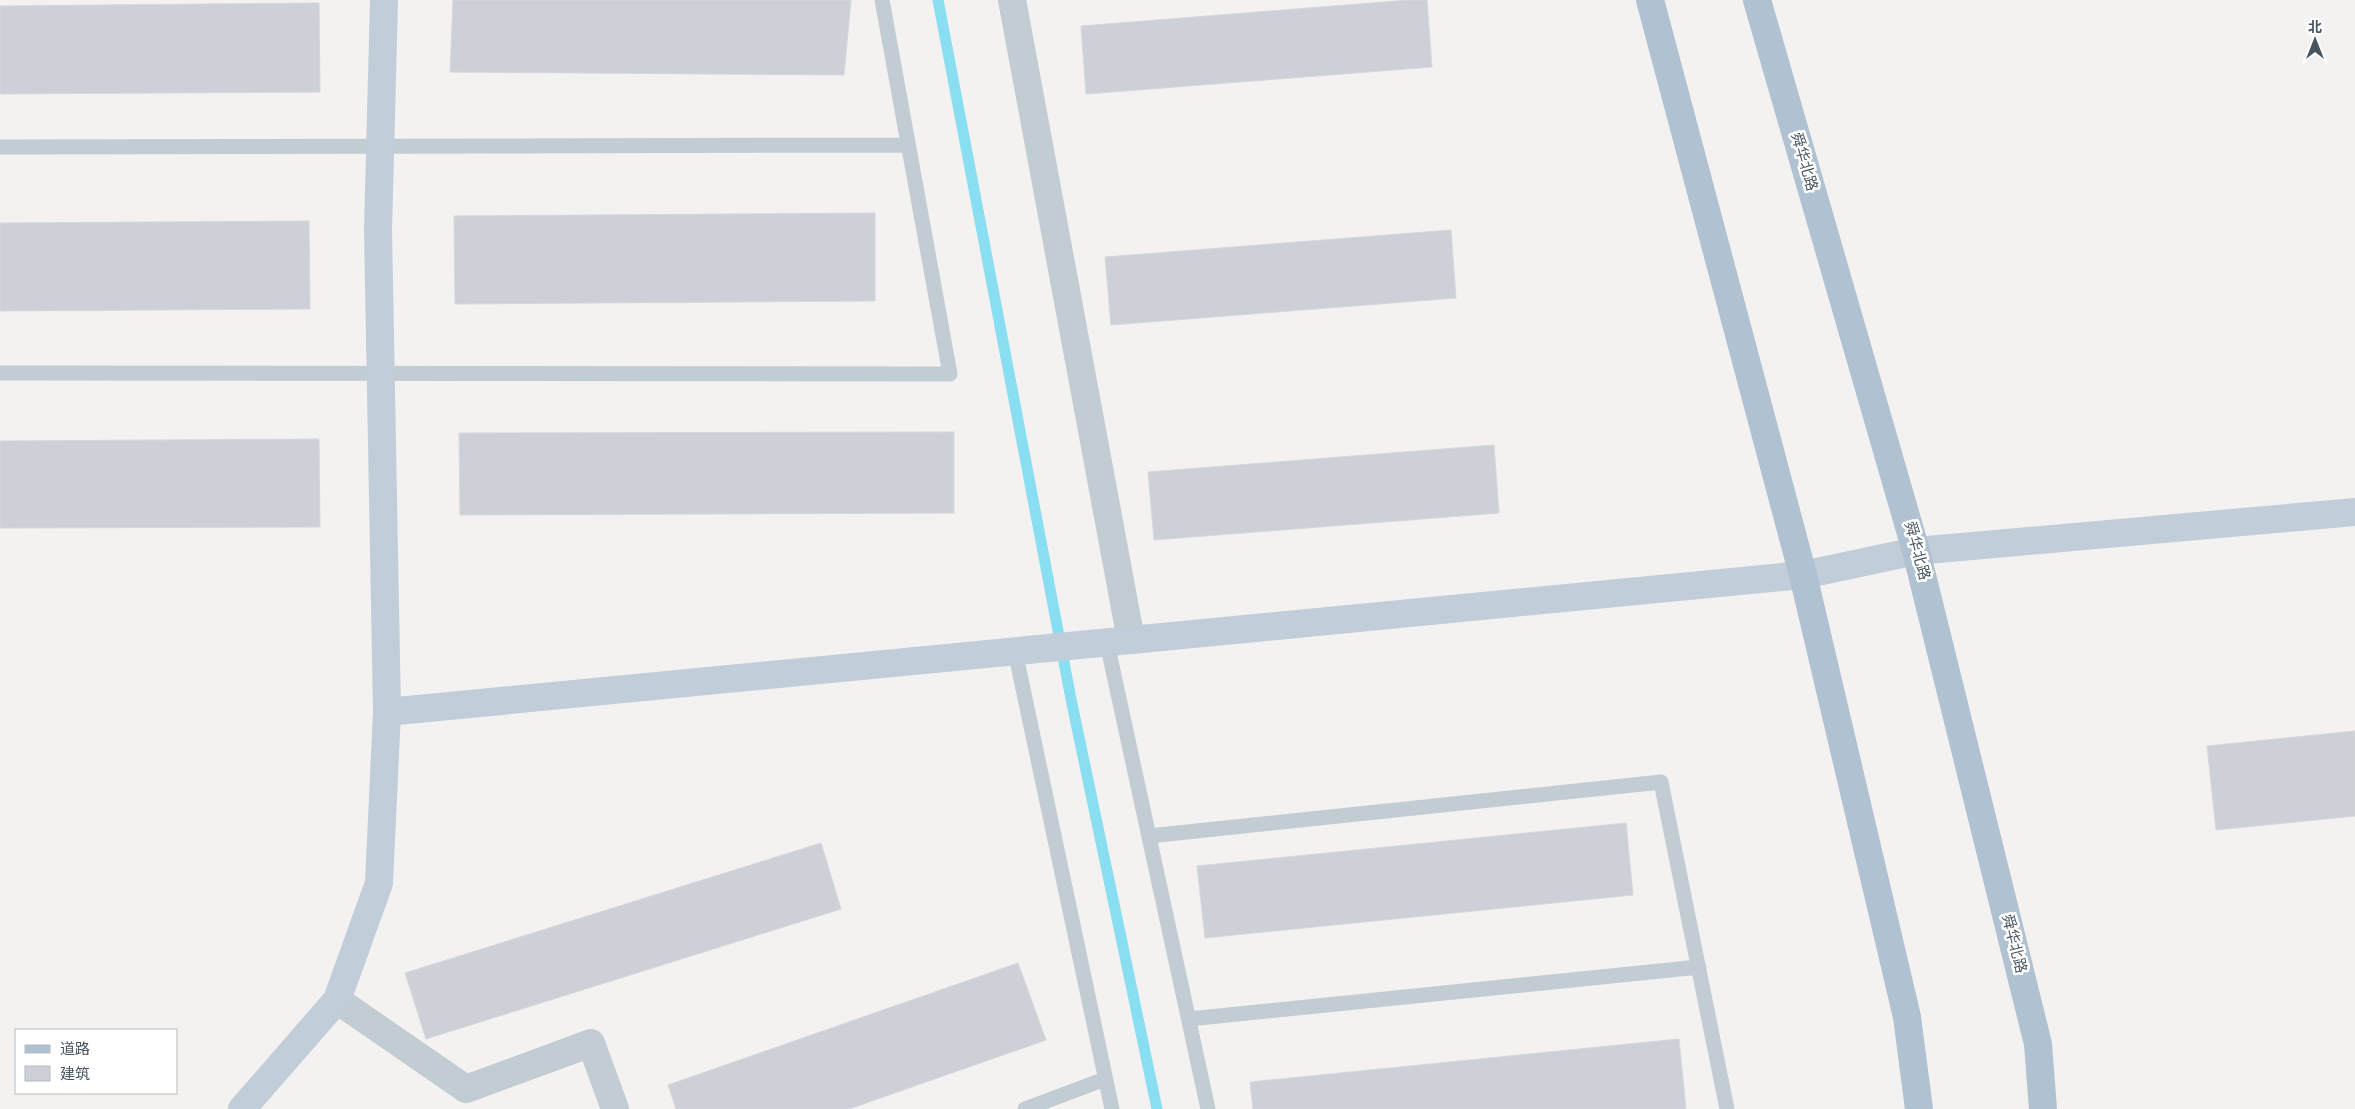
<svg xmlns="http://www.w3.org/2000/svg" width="2355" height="1109" font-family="Overpass,'Noto Sans SC',sans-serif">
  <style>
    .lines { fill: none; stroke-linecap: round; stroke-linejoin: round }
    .stream { stroke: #8adef1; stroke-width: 11 }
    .building { fill: #cdd0d6; stroke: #d5d7dd }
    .lane { stroke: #c1ccd3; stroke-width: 15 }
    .street { stroke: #c1ccd3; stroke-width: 28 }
    .secondary { stroke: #c1cdd8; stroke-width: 28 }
    .primary { stroke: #b0c1d1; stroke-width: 28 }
    .labels { text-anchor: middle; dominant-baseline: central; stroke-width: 5; stroke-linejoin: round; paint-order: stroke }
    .street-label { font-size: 15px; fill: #485560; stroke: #fff }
  </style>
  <rect width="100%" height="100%" fill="#f4f1f1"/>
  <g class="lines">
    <!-- stream -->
    <path class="stream" d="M 938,0 L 1071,699 L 1157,1109"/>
  </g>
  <!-- building -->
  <path class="building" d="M 453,0 L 851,0 L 844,75 L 450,72 Z
    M 1409,0 L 1427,0 L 1432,67 L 1086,94 L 1081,26 Z
    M 319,3 L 320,92 L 0,94 L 0,6 Z
    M 875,213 L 875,301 L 455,304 L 454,216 Z
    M 309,221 L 310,309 L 0,311 L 0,223 Z
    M 1451,230 L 1456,298 L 1111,325 L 1105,257 Z
    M 954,432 L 954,513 L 460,515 L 459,433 Z
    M 319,439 L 320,527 L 0,528 L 0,441 Z
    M 1494,445 L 1499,513 L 1154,540 L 1148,472 Z
    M 2355,731 L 2355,816 L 2216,830 L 2207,746 Z
    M 1626,823 L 1633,895 L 1205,938 L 1197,866 Z
    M 821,843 L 841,909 L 426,1039 L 405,973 Z
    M 1018,963 L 1046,1040 L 849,1109 L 676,1109 L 668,1085 Z
    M 1679,1039 L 1686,1109 L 1253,1109 L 1250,1082 Z"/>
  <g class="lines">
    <!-- lane -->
    <path class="lane" d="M 0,147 L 908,145
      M 0,373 L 950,374 L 882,0
      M 1107,643 L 1208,1109
      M 1015,651 L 1112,1109
      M 1149,836 L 1661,782 L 1727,1109
      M 1189,1019 L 1699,967
      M 1025,1109 L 1105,1079"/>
    <!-- street -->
    <path class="street" d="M 1012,0 L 1131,640
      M 337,1000 L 466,1089 L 591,1043 L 615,1109"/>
    <!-- secondary -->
    <path class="secondary" d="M 387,712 L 1803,575 L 1916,551 L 2355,512
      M 242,1109 L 337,1000 L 379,883 L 387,712 L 378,230 L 384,0"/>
    <!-- primary -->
    <path class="primary" d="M 1650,0 L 1803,575 L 1907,1017 L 1919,1109
      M 1757,0 L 1916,551 L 2038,1044 L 2043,1109"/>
  </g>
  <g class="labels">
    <!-- street labels -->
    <g class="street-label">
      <text transform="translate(1803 162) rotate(74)">舜华北路</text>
      <text transform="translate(1916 551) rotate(75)">舜华北路</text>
      <text transform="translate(2013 944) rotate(76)">舜华北路</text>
    </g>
  </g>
  <!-- legend -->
  <rect x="15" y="1029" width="162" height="65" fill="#ffffff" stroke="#b6bbbf"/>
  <rect x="25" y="1045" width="25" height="8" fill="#b0c1d1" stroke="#b6bbbf"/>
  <text x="60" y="1054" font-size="15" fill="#485560">道路</text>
  <rect x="25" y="1066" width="25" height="15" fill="#cdd0d6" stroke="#b6bbbf"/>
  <text x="60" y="1079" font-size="15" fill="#485560">建筑</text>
  <!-- north arrow -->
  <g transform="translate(2315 40)" stroke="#ffffff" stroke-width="4" paint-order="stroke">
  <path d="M0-4L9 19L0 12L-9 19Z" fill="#485560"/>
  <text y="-8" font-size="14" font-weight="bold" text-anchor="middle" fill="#485560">北</text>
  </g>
</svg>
